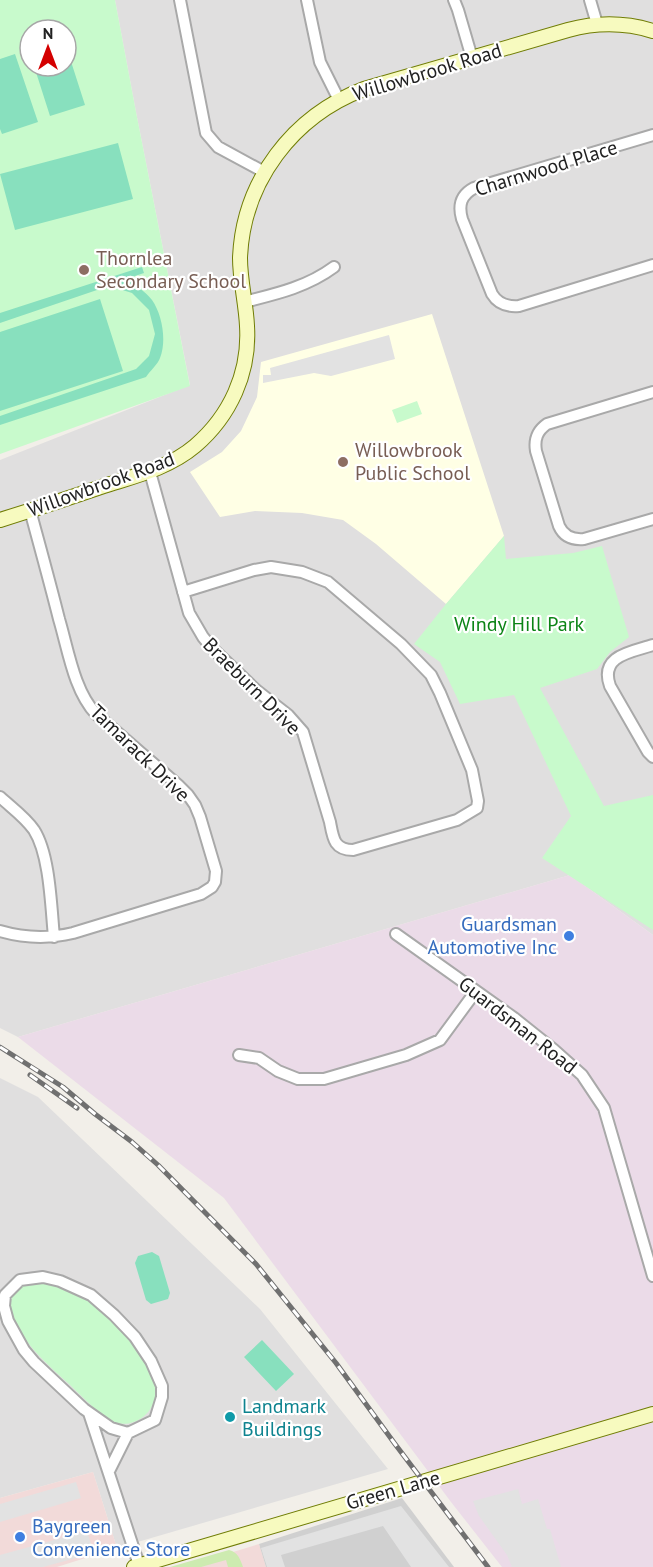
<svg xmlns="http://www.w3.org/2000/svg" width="653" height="1567" font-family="'PT Sans',sans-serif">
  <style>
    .residential { fill: #e0dfdf }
    .commercial { fill: #f2dad9 }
    .industrial { fill: #ebdbe8 }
    .education { fill: #ffffe5 }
    .religious { fill: #d0d0d0 }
    .grass { fill: #cdebb0 }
    .park { fill: #c8facc; fill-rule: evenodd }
    .pitch { fill: #88e0be }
    .parking { fill: #e2e2e2 }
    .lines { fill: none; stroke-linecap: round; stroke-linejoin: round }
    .street-casing { stroke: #a9a9a9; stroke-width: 14 }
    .secondary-casing { stroke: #707d05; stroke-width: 16 }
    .street { stroke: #fff; stroke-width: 10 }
    .secondary { stroke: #f7fabf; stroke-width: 14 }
    .rail-casing { stroke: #707070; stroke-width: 5 }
    .rail { stroke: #fff; stroke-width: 3; stroke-dasharray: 9; stroke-linecap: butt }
    .education-dot { fill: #8d6e63; stroke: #fff; stroke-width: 2 }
    .shop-dot { fill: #3f7fe0; stroke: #fff; stroke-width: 2 }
    .culture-dot { fill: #0f9aa8; stroke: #fff; stroke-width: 2 }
    .labels { text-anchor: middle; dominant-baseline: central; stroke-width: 4.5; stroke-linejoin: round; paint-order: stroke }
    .street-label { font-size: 20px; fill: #222; stroke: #fff }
    .education-label { font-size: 20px; fill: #785e54; stroke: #fff; text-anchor: start }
    .park-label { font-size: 20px; fill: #0c8416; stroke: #fff }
    .shop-label { font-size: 20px; fill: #366cbe; stroke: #fff; text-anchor: end }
    .culture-label { font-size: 20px; fill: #0d838f; stroke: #fff; text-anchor: start }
  </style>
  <rect width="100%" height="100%" fill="#f2efe9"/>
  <!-- residential -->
  <path class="residential" d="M 115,0 L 653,0 L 653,935 L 570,875 L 18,1037 L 0,1028 L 0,460 L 190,385 L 136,112 Z
    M 0,1078 L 38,1097 L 260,1309 L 388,1469 L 117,1548 L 93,1472 L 0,1498 Z"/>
  <!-- commercial -->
  <path class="commercial" d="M 93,1472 L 117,1548 L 57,1567 L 0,1567 L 0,1498 Z
    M 259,1544 L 266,1567 L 184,1567 Z"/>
  <!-- industrial -->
  <path class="industrial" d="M 570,875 L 653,935 L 653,1567 L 502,1567 L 451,1502 L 224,1198 L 18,1037 Z"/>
  <!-- education -->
  <path class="education" d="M 432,314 L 504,536 L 446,604 L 376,544 L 343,520 L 302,513 L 255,511 L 220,517 L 190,472 L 222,452 L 241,431 L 257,397 L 261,362 Z"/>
  <!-- religious -->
  <path class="religious" d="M 402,1498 L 454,1567 L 266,1567 L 259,1544 Z"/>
  <!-- grass -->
  <path class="grass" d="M 229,1550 C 238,1552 240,1559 243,1567 L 228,1567 L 226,1560 L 201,1567 L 170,1567 Z"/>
  <!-- park -->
  <path class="park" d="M 0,0 L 115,0 L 136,112 L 190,386 L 0,454 ZM 30,30 L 66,30 L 66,66 L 30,66 Z
    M 417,401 L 422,414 L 397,423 L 392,410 Z
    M 504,536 L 506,559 L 573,553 L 602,546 L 629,637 L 610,652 L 597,669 L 540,688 L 604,806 L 653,795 L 653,930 L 542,858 L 571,816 L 514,695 L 460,704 L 440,662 L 414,644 L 446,604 Z
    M 27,1283 C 32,1283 36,1283 41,1283 C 57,1284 88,1297 101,1308 C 106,1313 111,1320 116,1325 C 119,1329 124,1330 127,1334 C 130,1339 133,1344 137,1349 C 144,1360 152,1369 155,1382 C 161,1411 133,1434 106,1419 C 94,1408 81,1396 69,1384 C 49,1366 0,1324 13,1294 C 17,1287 19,1285 27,1283 Z"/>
  <!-- pitch -->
  <path class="pitch" d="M 66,46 L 85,105 L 50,116 L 34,66 L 66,66 Z
    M 15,54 L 38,122 L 2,134 L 0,129 L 0,59 Z
    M 118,143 L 133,199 L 15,230 L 0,174 Z
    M 142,267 L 144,273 L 126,279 C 135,285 145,291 152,300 C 162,314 167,341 160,358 C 158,364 150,371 146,377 L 0,425 L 0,416 L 136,369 L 149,356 L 155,334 L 149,310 L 132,293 L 113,287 L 97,290 L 0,323 L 0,313 Z
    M 100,299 L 123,371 L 0,411 L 0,332 Z
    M 152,1252 L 159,1256 L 170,1293 L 168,1299 L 151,1304 L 146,1300 L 135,1263 L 138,1256 Z
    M 262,1340 L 294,1374 L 276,1391 L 244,1357 Z"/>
  <!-- parking -->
  <path class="parking" d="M 389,335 L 395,359 L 331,376 L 314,373 L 263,383 L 263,375 L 271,375 L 270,368 Z
    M 76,1482 L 81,1498 L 0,1522 L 0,1504 Z
    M 518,1489 L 522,1504 L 538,1499 L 547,1529 L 550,1529 L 561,1567 L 512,1567 L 507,1555 L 479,1516 L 473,1501 Z
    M 401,1506 L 449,1567 L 411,1567 L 383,1526 L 281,1555 L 285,1567 L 267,1567 L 261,1548 Z
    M 87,1531 L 94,1553 L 43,1567 L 0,1567 L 0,1555 Z"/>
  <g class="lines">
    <defs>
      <path id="street" d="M 180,0 L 206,133 L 218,147 L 264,172
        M 307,0 L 320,62 L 339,100
        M 454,0 L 458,10 L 472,58
        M 590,0 L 597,24
        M 653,135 L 474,188 C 461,195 458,205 462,219 L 492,294 C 498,304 507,307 519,306 L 653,265
        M 244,302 C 276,294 307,287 334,267
        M 653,392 L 547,424 C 537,431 534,439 536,451 L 559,526 C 564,537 573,540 584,539 L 653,519
        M 150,472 L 189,613 L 203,637 L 212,648 L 256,690 L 288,715 L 303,732 L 330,822 C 333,838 334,850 353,850 L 457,820 L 477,808 L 478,801 L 472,770 L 440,693 L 431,675 L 401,644 L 328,582 L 302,572 L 271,567 L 254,570 L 183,592
        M 653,645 C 632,652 599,655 610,686 L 648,752 L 653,757
        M 0,797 C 12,808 25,817 34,830 C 50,855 51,907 54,937
        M 0,931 C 24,938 48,939 73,933 L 201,894 L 212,887 L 215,882 L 216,871 L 200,817 L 195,805 L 188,795 L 178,785 L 96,714 C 74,691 68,649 59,619 C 50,583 40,547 30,510
        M 396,934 L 514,1018 L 554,1050 L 582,1075 L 604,1108 L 653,1276
        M 239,1055 L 259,1058 L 278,1071 L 298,1079 L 324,1079 L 406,1055 L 440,1040 L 476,991
        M 89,1413 L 139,1565
        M 109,1471 L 128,1433 L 155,1420 L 162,1397 L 162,1386 L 151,1361 L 135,1337 L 114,1315 L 91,1295 L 60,1281 L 43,1277 L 20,1280 L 5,1295 L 4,1306 L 8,1321 L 24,1350 L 34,1362 L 84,1409 L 111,1428 L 128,1433"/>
      <path id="secondary" d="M 0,520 C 35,509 69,498 104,486 C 135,476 169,468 195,446 C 230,416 250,373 247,326 C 246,303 240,281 240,258 C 243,181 293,116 364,89 L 568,30 C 597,22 624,22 653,31
        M 134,1567 L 653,1414"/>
    </defs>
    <!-- street casing -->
    <use href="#street" class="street-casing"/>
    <!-- secondary casing -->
    <use href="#secondary" class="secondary-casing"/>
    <!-- street -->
    <use href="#street" class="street"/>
    <!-- secondary -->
    <use href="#secondary" class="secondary"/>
    <defs>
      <path id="rail" d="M 0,1047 L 63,1087 L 95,1114 L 132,1142 L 158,1165 L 256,1264 L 336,1363 L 395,1444 L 488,1567
        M 30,1075 L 77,1108"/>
    </defs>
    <!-- rail casing -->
    <use href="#rail" class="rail-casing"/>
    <!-- rail -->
    <use href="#rail" class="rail"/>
  </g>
  <!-- markers -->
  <g class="education-dot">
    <circle cx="84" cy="270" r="6"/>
    <circle cx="343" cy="462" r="6"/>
  </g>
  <g class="shop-dot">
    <circle cx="569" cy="936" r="6"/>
    <circle cx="20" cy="1537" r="6"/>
  </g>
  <circle class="culture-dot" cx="230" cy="1417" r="6"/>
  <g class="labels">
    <!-- street labels -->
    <g class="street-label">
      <text transform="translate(427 72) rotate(-17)">Willowbrook Road</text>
      <text transform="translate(546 168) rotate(-17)">Charnwood Place</text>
      <text transform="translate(101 484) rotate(-20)">Willowbrook Road</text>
      <text transform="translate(252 686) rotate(45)">Braeburn Drive</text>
      <text transform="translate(140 753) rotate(44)">Tamarack Drive</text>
      <text transform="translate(518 1025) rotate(38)">Guardsman Road</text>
      <text transform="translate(393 1490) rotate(-16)">Green Lane</text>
    </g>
    <!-- education labels -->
    <g class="education-label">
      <text x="96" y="258">Thornlea<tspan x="96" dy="23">Secondary School</tspan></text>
      <text x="355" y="450">Willowbrook<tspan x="355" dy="23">Public School</tspan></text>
    </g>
    <!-- park labels -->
    <g class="park-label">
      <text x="519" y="624">Windy Hill Park</text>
    </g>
    <!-- shop labels -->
    <g class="shop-label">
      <text x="557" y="924">Guardsman<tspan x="557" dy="23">Automotive Inc</tspan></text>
      <text x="32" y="1526" text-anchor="start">Baygreen<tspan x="32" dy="23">Convenience Store</tspan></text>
    </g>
    <!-- culture labels -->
    <g class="culture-label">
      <text x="242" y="1406">Landmark<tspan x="242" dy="23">Buildings</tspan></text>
    </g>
  </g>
  <!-- north arrow -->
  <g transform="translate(48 48)"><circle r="28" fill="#ffffff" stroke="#a7a7a7" stroke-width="1.5"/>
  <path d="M0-4.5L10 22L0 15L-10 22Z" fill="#d40000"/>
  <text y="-9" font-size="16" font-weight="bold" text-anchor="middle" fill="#222222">N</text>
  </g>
</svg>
